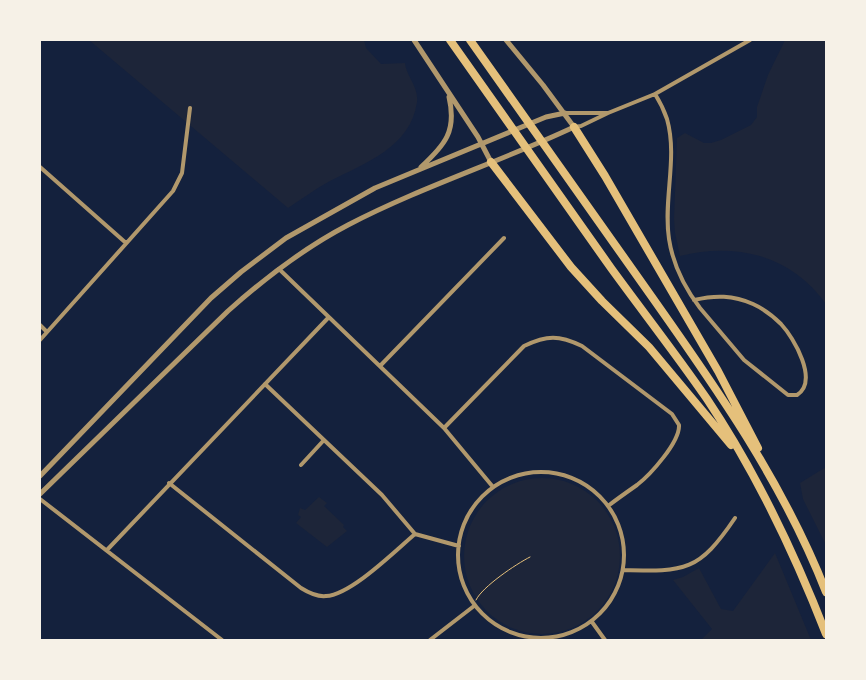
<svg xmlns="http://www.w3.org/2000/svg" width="866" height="680" font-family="'Roboto Condensed',sans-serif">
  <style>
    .green { fill: #1d2539 }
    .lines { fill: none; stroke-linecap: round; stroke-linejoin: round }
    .path { stroke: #e5c07b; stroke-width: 1 }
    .minor { stroke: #b1986c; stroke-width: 4 }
    .tertiary { stroke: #b1986c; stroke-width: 5 }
    .motorway { stroke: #e5c07b; stroke-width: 8 }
  </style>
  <rect width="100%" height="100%" fill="#14213d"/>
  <!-- green -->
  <path class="green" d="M 89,40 L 364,40 L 366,48 L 381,64 L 405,63 C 406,76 419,87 417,102 C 411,147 365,163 330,181 C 315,189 302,199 288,208 Z
    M 785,40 L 826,40 L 826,304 C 791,255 736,242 680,256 L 675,233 L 674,219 L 677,138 L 685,133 L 704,143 L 711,143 L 721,140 L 751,125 L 757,117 L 757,107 L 768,75 Z
    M 826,467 L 826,545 L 803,499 L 800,483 Z
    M464 556a78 78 0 1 1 156 0a78 78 0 1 1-156 0Z
    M 319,497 L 327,503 L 324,506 L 344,525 L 343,527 L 347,531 L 327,547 L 296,523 L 301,517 L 298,515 L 300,508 L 305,510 Z
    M 775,553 L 811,640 L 701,640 L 712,629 L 673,580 L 683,577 L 699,568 L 721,609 L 733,611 Z"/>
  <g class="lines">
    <!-- path -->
    <path class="path" d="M 476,600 C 482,587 516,564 530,557"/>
    <!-- minor -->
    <path class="minor" d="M 655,94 C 660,102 664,110 667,119 C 678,158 663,199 669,239 C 673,265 684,287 700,308 L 744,360 L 788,395 L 797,395 C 819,381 794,338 781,324 C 773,316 764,309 753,304 C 733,295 715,295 694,300
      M 565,113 L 608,113
      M 574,127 L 581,126 L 608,113 L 655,94 L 750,40
      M 40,167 L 126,243
      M 279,269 L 444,428 L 493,487
      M 40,325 L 47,332
      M 40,340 L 173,191 L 182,173 L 190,108
      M 380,366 L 504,238
      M 265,384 L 382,495 L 415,534 L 459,546
      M 444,428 L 524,346 C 547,335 559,335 582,346 L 672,414 L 679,425 C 680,442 650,475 637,485 C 627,492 617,499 608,506
      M 301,465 L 324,440
      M458 555a83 83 0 1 1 166 0a83 83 0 1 1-166 0Z
      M 169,483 L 301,588 C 309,593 317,597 326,596 C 351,595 396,550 415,534
      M 40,499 L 222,640
      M 107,550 L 328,318
      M 623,570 C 686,572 699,571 735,518
      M 592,622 L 605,640
      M 430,640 L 474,606"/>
    <!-- tertiary -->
    <path class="tertiary" d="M 414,40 L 478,137 L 491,162
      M 421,167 C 445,145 457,131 449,97
      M 40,476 L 211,298 L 241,272 L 286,238 L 375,188 L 546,117 L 565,113
      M 40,494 L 228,311 C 265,278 304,248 348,225 C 421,187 500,162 574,127 L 543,85 L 506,40"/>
    <!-- motorway -->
    <path class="motorway" d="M 450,40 C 504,116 557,192 611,268 C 643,312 676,354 707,399 C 756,472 794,552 826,634
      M 470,40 C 529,123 588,207 647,290 C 715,386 783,482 826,592
      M 574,127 L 605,176 L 718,371 L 758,448
      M 491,162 L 571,267 L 602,301 L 649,347 L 731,445"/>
  </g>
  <!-- border -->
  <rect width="866" height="680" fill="none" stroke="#f6f1e7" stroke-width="82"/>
</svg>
